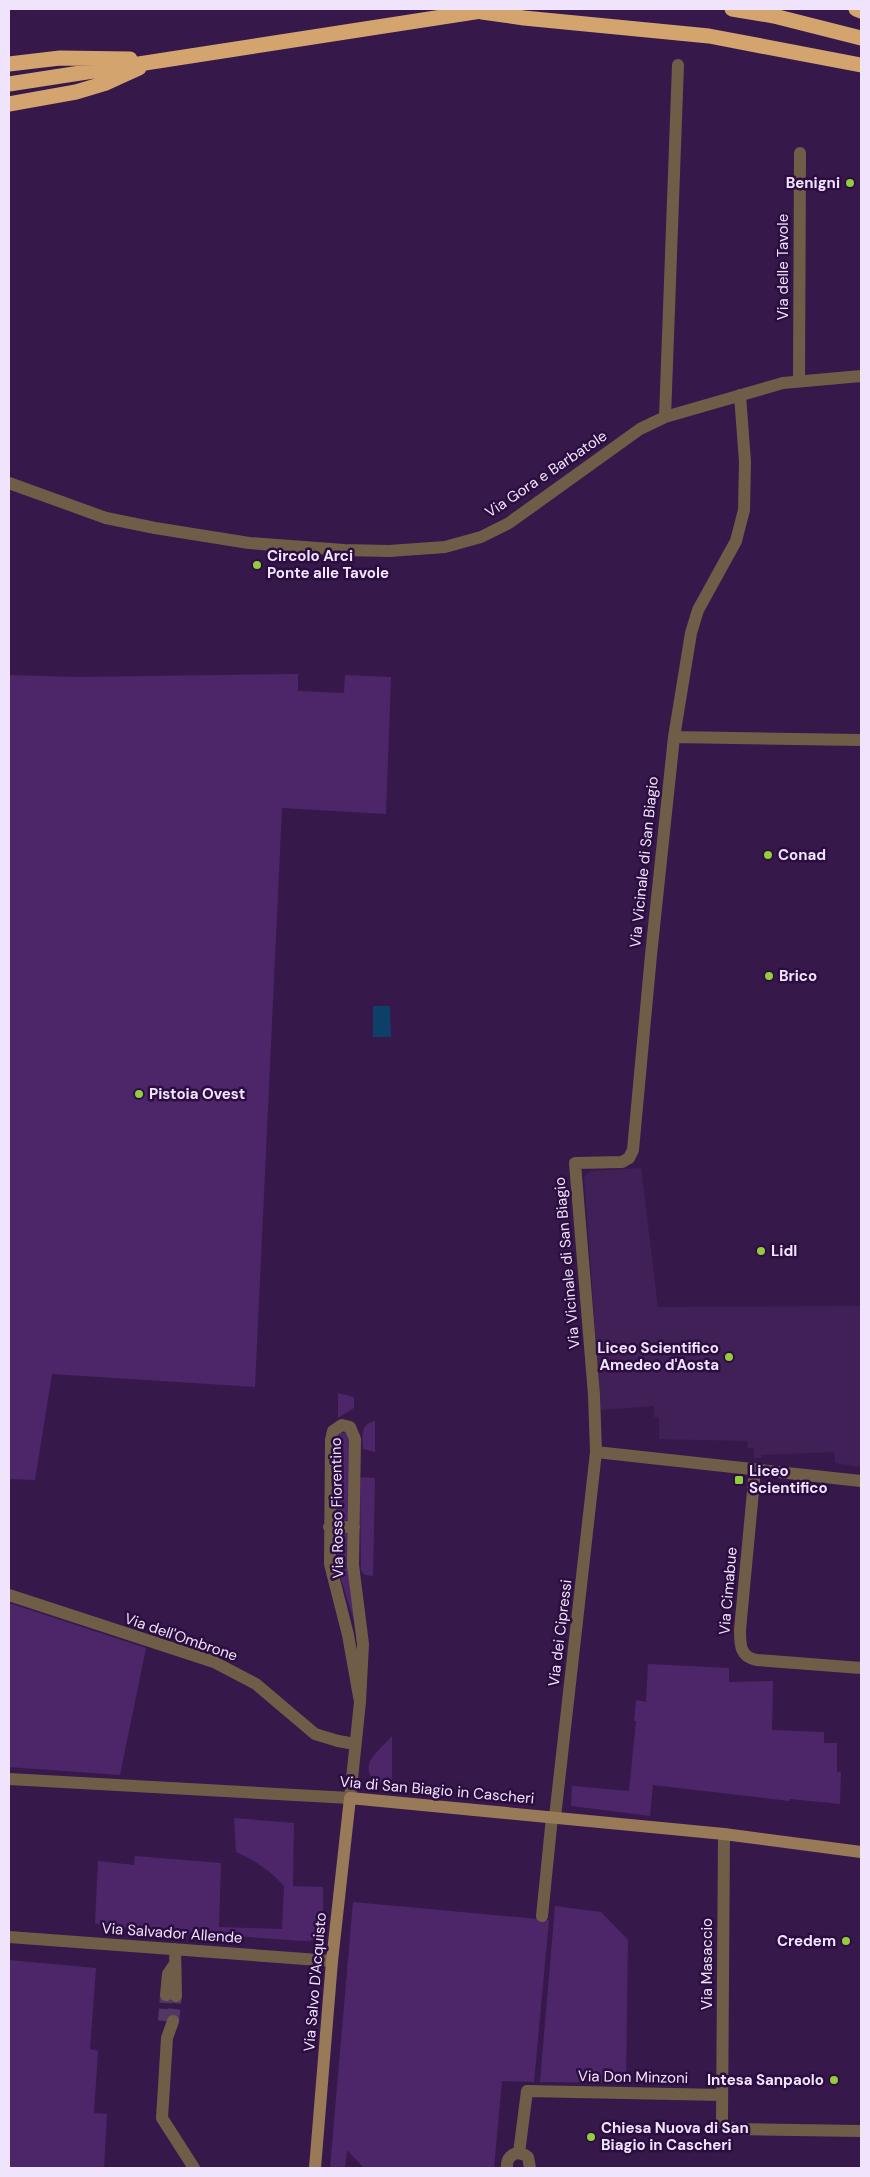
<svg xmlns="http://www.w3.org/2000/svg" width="870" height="2177" font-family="'DM Sans',sans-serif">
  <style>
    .built { fill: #412058 }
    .green { fill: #4d2669 }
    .water { fill: #0e3f69 }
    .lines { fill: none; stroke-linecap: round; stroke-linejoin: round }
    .street-tunnel { stroke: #523765; stroke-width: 12; stroke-dasharray: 12 6; stroke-linecap: butt }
    .street { stroke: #705d48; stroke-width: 12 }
    .secondary { stroke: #997a58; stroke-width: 12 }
    .highway { stroke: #d4a46e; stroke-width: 15 }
    .poi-dot { fill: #93cc3d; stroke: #2b0e3f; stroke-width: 2 }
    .labels { text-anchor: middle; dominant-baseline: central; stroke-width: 5; stroke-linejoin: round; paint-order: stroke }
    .poi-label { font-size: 15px; font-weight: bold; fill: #f0e3fc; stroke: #2b0e3f; text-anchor: start }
    .street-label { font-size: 15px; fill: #f0e3fc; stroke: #2b0e3f }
  </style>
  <rect width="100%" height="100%" fill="#36194a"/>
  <!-- built -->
  <path class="built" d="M 641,1168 L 658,1307 L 861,1306 L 861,1467 L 835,1463 L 834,1452 L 761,1455 L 761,1458 L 754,1458 L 754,1448 L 748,1448 L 747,1441 L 659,1439 L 659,1418 L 654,1417 L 654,1406 L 601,1410 L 584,1176 L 591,1171 Z"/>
  <!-- green -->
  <path class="green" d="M 298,674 L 298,691 L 344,693 L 345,675 L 391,677 L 386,814 L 282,808 L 255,1387 L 52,1374 L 35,1480 L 9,1479 L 9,675 L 78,677 Z
    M 338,1393 L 354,1397 L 354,1408 L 338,1418 Z
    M 375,1421 L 375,1452 L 363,1449 C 362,1436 360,1424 375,1421 Z
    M 347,1432 L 350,1433 L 349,1520 L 343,1521 L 336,1515 L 338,1437 L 341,1433 Z
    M 362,1477 L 375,1478 L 373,1576 L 365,1575 L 361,1571 L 360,1479 Z
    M 337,1529 L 350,1529 L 356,1627 L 339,1573 L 337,1557 Z
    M 9,1603 L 146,1648 L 120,1775 L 9,1767 Z
    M 648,1664 L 729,1668 L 729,1682 L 773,1681 L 772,1730 L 824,1732 L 824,1743 L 837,1743 L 837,1772 L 841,1772 L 840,1804 L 790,1799 L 789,1801 L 653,1785 L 650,1816 L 571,1806 L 572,1786 L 629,1791 L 636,1721 L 634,1721 L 636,1700 L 646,1702 Z
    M 392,1736 L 392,1784 C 383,1784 376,1784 371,1776 C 361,1762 384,1746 392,1736 Z
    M 234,1818 L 294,1823 L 293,1886 L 323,1887 C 323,1897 325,1933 317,1938 C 313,1941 307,1941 302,1941 L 103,1926 L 95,1923 L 98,1861 L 134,1865 L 135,1856 L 221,1863 L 219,1927 L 282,1929 L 284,1886 C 270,1870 256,1861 236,1852 Z
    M 353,1902 L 549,1920 L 534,2082 L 502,2081 L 494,2168 L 364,2168 L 347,2150 L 345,2168 L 330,2168 Z
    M 555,1906 L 601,1912 L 628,1940 L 626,2083 L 540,2082 Z
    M 9,1960 L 96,1968 L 90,2049 L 98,2051 L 94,2113 L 107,2114 L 104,2168 L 9,2168 Z"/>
  <!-- water -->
  <path class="water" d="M 373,1006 L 390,1006 L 391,1037 L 373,1037 Z"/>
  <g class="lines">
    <!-- street-tunnel -->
    <path class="street-tunnel" d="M 164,2021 L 166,1995
      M 173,2021 L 176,1996"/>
    <!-- street -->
    <path class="street" d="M 799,380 L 800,153
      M 665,417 L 678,65
      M 9,483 L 106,518 L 155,528 L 249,543 L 344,550 L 389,551 L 445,547 L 481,537 L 509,523 L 640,429 L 665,417 L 783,383 L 861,376
      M 674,737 L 861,740
      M 596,1452 L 861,1481
      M 755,1470 L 740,1630 C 740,1645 740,1657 757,1660 L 861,1668
      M 329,1527 L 354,1527
      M 9,1595 L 214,1662 L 256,1684 L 315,1734 L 338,1741 L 355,1744
      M 9,1779 L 350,1798 L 360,1702 L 363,1644 L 353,1565 L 355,1439 L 350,1427 L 342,1425 L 333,1431 L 331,1440 L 330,1564 L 348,1635 L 360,1702
      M 555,1817 L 596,1452 L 594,1395 L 575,1163 L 622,1162 L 629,1158 L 633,1150 L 651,955 L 674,737 L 691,633 L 698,610 L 736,541 L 744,510 L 745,462 L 740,395
      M 724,1834 L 722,2122 L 727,2127 L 736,2129 L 861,2131
      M 542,1916 L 552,1817
      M 9,1937 L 332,1961
      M 175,1949 L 176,1996
      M 166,1995 L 168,1974 L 174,1965
      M 173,2021 L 167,2038 L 162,2118 L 194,2168
      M 519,2153 L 527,2091 L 722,2095
      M 507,2168 C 506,2155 517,2149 528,2157 L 530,2168"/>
    <!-- secondary -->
    <path class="secondary" d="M 315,2168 L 332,1961 L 350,1798 L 724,1834 L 861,1852"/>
    <!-- highway -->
    <path class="highway" d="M 732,9 L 774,16 L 861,38
      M 856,9 L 861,11
      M 482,12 L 524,18 L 709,36 L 861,65
      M 9,64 L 60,58 L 130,59
      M 9,84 L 494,9
      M 9,104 L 76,92 L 106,83 L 139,68"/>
  </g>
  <!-- markers -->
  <g class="poi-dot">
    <circle cx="850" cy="183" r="5"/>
    <circle cx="257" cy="565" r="5"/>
    <circle cx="768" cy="855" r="5"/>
    <circle cx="769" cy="976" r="5"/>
    <circle cx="139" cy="1094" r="5"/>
    <circle cx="761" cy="1251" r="5"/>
    <circle cx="729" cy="1357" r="5"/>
    <rect x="734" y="1475" width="10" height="10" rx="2.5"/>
    <circle cx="846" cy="1941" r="5"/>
    <circle cx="834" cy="2080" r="5"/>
    <circle cx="591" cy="2137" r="5"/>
  </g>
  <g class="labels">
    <!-- poi labels -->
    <g class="poi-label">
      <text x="840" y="183" text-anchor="end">Benigni</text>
      <text x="267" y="556">Circolo Arci<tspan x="267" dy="17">Ponte alle Tavole</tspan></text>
      <text x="778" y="855">Conad</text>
      <text x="779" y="976">Brico</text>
      <text x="149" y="1094">Pistoia Ovest</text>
      <text x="771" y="1251">Lidl</text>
      <text x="719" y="1348" text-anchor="end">Liceo Scientifico<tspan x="719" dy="17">Amedeo d'Aosta</tspan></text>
      <text x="749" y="1471">Liceo<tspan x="749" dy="17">Scientifico</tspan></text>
      <text x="836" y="1941" text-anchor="end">Credem</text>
      <text x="824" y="2080" text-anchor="end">Intesa Sanpaolo</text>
      <text x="601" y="2128">Chiesa Nuova di San<tspan x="601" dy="17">Biagio in Cascheri</tspan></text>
    </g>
    <!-- street labels -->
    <g class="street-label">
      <text transform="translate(783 267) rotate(-90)">Via delle Tavole</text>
      <text transform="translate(546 474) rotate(-34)">Via Gora e Barbatole</text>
      <text transform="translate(644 862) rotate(-84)">Via Vicinale di San Biagio</text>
      <text transform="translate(567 1263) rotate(-95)">Via Vicinale di San Biagio</text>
      <text transform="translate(337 1508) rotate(-91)">Via Rosso Fiorentino</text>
      <text transform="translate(728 1591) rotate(-85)">Via Cimabue</text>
      <text transform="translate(560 1633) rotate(-83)">Via dei Cipressi</text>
      <text transform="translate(181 1637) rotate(19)">Via dell'Ombrone</text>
      <text transform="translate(437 1790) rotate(5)">Via di San Biagio in Cascheri</text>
      <text transform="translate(172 1933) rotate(4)">Via Salvador Allende</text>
      <text transform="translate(707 1964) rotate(-90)">Via Masaccio</text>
      <text transform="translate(315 1982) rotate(-85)">Via Salvo D'Acquisto</text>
      <text transform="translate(633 2077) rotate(1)">Via Don Minzoni</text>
    </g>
  </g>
  <!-- border -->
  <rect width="870" height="2177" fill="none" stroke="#f0e3fc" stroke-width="20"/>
</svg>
